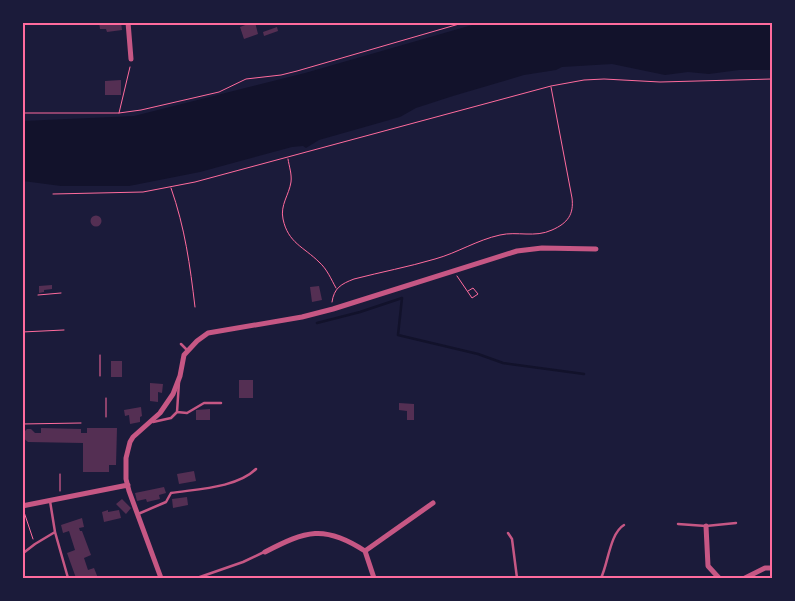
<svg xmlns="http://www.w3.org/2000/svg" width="795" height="601" font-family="'PT Sans Narrow',sans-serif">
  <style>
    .water { fill: #12122b }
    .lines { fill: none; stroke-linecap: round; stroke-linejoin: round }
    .stream { stroke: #12122b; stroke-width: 2.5 }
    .building { fill: #542f53 }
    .path { stroke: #ff6b9d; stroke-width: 1 }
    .service { stroke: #c65784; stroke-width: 2.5 }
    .minor { stroke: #c65784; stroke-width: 5 }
    .neatline { fill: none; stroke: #ff6b9d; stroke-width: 2 }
  </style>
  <rect width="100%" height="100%" fill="#1b1b3a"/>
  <!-- water -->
  <path class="water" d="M 479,23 L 772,23 L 772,70 L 739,70 L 709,74 L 688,72 L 665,75 L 612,64 L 562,67 L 556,70 L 524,75 L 453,96 L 416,108 L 400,117 L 319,140 L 306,148 L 303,146 L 292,147 L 200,172 L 129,186 L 61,186 L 23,181 L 23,121 L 134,116 L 305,73 Z"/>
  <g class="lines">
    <!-- stream -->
    <path class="stream" d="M 317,323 L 360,312 L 402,298 L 398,335 L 478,354 L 503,363 L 584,374"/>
  </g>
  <!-- building -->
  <path class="building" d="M 99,22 L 121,22 L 122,30 L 107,32 L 106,29 L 100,29 Z
    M 247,22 L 255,22 L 258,34 L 244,39 L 240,27 L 248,24 Z
    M 277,27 L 278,31 L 264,36 L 263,32 Z
    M 121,80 L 121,95 L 105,95 L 105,81 Z
    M90.5 221a5.5 5.5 0 1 1 11 0a5.5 5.5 0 1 1-11 0Z
    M 52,285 L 52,289 L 44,290 L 44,292 L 39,293 L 39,286 Z
    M 319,286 L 322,300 L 312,302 L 310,287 Z
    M 111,361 L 122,361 L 122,377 L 111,377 Z
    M 239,380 L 253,380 L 253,398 L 239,398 Z
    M 150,383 L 163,384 L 162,393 L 158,392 L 158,402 L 150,401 Z
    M 399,403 L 414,404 L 414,420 L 407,420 L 407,411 L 399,410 Z
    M 141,407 L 142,416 L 140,417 L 140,422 L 130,424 L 129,415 L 125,416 L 124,410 Z
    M 210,409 L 210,420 L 196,420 L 196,410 Z
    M 41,428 L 81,429 L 81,433 L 87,433 L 87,428 L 117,428 L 116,465 L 109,465 L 109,472 L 83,472 L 83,443 L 28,442 L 23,438 L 24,432 L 27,429 L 31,429 L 35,433 L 41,433 Z
    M 194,471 L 196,481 L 179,484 L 177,474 Z
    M 164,487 L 166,493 L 159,495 L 160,499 L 147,502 L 146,499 L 137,501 L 135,493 Z
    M 187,497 L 188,505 L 173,508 L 172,499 Z
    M 122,499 L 131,508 L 126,514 L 116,504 Z
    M 108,510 L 108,512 L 119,510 L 121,518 L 104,522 L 102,512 Z
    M 82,518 L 84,527 L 79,528 L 80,531 L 82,531 L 91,555 L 84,558 L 88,570 L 94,568 L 98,578 L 76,578 L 67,553 L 75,550 L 69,531 L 63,533 L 61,525 Z"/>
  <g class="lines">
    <!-- path -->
    <path class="path" d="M 22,113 L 119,113 L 141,110 L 219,92 L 246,79 L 281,75 L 297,71 L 466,22
      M 119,113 L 130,67
      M 288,159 C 289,166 292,174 291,182 C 289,195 280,205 283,219 C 288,243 304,247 319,262 C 327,269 331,279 336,288
      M 171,188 C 185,228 190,265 195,307
      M 53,194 L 143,192 L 195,182 L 551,86 L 584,80 L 604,79 L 660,82 L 772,79
      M 457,276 L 472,298 L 478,294 L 473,288 L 468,291
      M 38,295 L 61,293
      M 332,302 C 334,288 341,284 354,279 C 381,272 408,267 435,259 C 457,253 477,240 500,235 C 517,231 535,238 552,230 C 568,223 574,214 572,198 L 551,87
      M 22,332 L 64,330
      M 100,355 L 100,376
      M 106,417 L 106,398
      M 22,424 L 81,423
      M 60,491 L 60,474
      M 24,512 L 33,539"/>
    <!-- service -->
    <path class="service" d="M 181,344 L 187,350
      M 177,412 L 187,413 L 204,403 L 221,403
      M 153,422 L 171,418 L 177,412 L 179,382
      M 50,501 L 55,532 L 68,578
      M 138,514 L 166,502 L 171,493 C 196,489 237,488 256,469
      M 678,524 L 706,526 L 736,523
      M 508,533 L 512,539 L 517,578
      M 22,554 L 35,544 L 55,532
      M 197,578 L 243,562 L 264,552
      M 601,578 C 608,564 610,533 624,525"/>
    <!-- minor -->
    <path class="minor" d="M 128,22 L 131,59
      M 22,506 L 128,485
      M 706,526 L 708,566 L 719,578
      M 365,551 L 433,503
      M 265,552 C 306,531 324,524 365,551 L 374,578
      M 161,578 L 129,491 L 126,479 L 126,458 L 130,442 L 133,437 L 160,413 L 173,394 L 180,376 L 184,355 L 197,341 L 208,333 L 302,317 L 333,309 L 517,251 L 542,248 L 596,249
      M 745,578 L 765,568 L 772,568"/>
  </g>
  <!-- border -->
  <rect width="795" height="601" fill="none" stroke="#1b1b3a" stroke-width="48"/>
  <rect x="24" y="24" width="747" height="553" class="neatline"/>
</svg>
